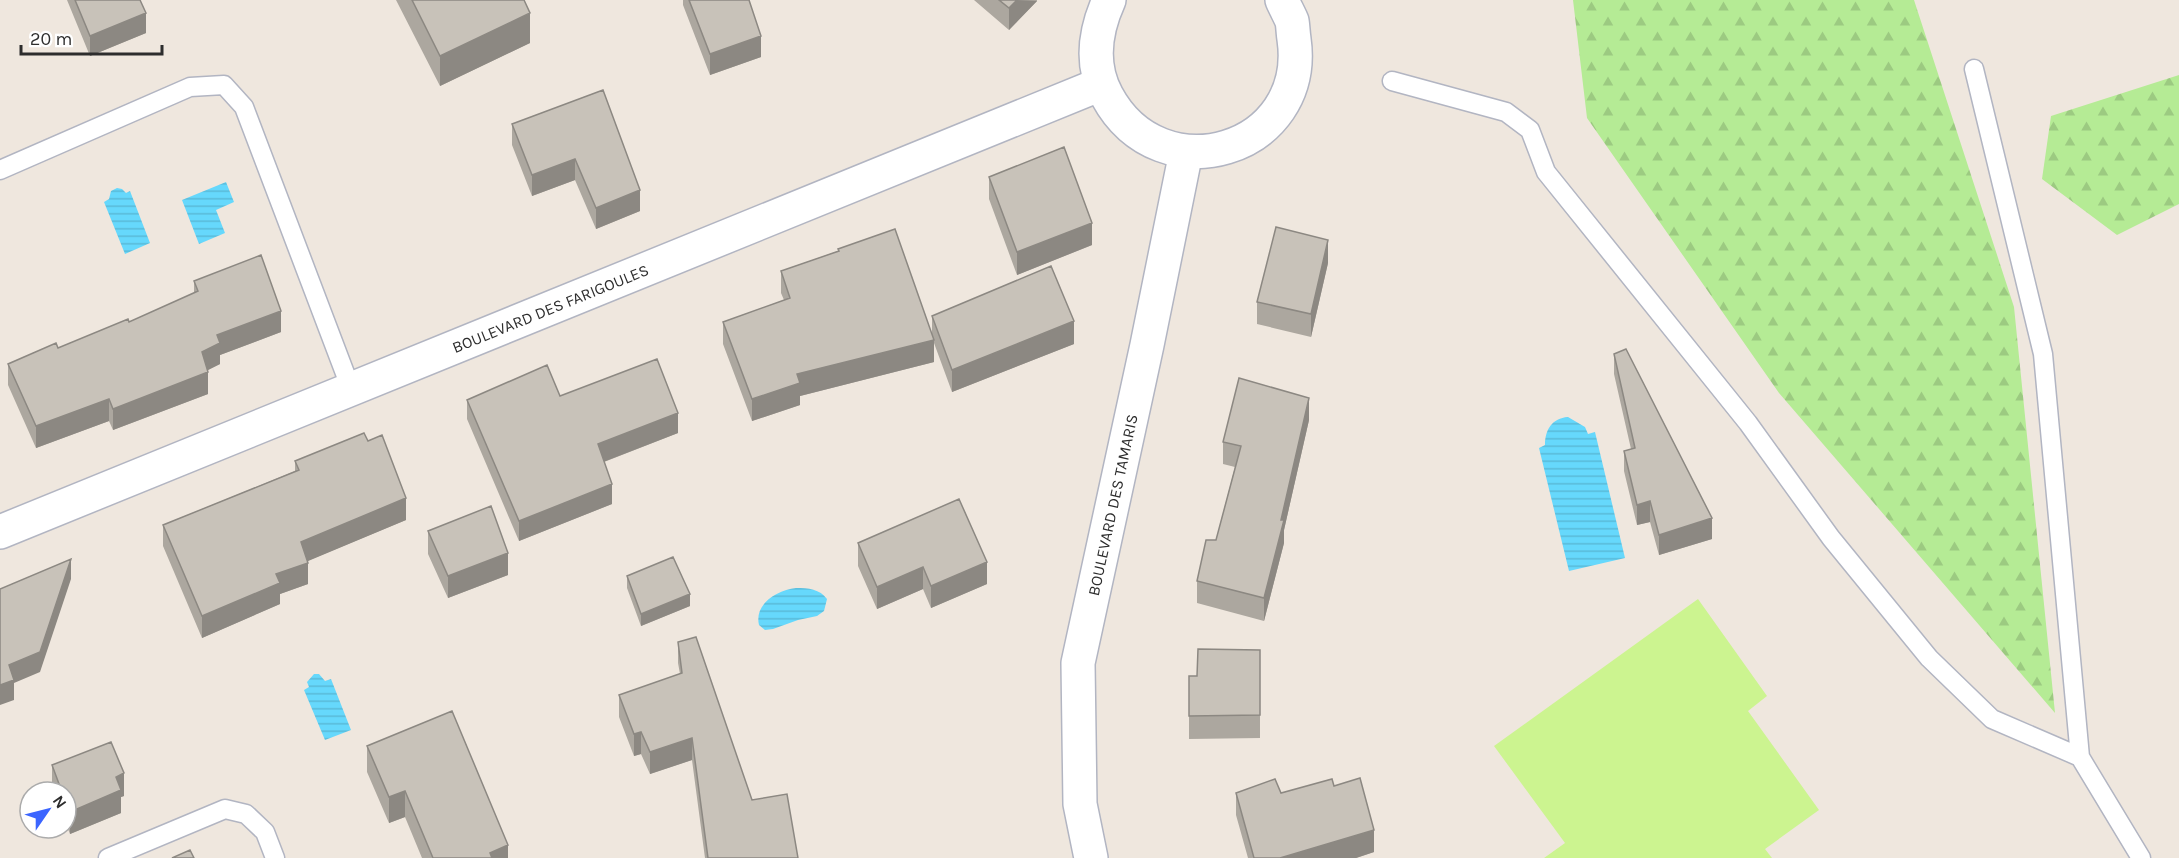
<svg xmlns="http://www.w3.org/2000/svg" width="2179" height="858" font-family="Karla,sans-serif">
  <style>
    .forest { fill: url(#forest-firs) }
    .pitch { fill: #ccf490 }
    .water { fill: url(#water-rules) }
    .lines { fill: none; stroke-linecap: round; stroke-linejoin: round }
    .service-casing { stroke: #b2b5c2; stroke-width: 21 }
    .minor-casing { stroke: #b2b5c2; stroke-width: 36 }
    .service { stroke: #fff; stroke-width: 18 }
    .minor { stroke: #fff; stroke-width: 33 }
    .wall { fill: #aca79f }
    .shaded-wall { fill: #8c8882 }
    .building { fill: #c8c2b9; stroke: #8c8882; stroke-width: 1.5 }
    .labels { text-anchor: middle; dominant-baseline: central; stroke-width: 6; stroke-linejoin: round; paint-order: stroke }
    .street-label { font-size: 16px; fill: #2d2d2d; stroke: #fff }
  </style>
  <defs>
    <pattern id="forest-firs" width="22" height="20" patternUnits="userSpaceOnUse" patternTransform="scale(1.5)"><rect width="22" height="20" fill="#b5eb95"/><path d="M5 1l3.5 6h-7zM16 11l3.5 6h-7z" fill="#9cca81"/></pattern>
    <pattern id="water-rules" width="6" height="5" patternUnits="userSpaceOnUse" patternTransform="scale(1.5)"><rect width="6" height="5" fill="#66d8fc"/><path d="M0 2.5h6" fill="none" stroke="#59bad8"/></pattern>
  </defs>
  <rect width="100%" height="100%" fill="#efe7de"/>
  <!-- forest -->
  <path class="forest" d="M 1573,0 L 1914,0 L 2014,307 L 2055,713 L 1779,393 L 1587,118 Z
    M 2179,75 L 2179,204 L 2117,235 L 2042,179 L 2051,116 Z"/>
  <!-- pitch -->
  <path class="pitch" d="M 1698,599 L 1767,696 L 1748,711 L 1819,810 L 1765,849 L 1772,858 L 1544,858 L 1565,843 L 1494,746 Z"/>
  <!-- water -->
  <path class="water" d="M 226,182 L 234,202 L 216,210 L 225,233 L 199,244 L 182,200 Z
    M 117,188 L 122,189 L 126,193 L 130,191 L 150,243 L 125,254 L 104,202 L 109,199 L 111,191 Z
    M 1568,417 L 1585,427 L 1588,434 L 1595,432 L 1625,558 L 1569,571 L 1539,448 L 1545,445 C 1545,430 1552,418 1568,417 Z
    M 796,588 C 808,588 820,589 827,599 L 824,611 L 817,616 L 798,620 L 773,629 L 765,630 L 759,625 C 754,604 777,590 796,588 Z
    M 314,674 L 319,674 L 325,681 L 331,679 L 351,730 L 325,740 L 304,690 L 309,687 L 307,682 Z"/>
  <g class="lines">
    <defs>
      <path id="service" d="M 1974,69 L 2043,354 L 2080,757 L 2141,858
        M 1392,81 L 1506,112 L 1530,130 L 1546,172 L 1748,423 L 1831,538 L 1929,658 L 1992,719 L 2080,757
        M 0,170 L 190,87 L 224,85 L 244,107 L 351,389
        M 108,858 L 225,809 L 246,814 L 265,832 L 275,858"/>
      <g id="minor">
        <path d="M 1109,0 C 1095,31 1090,65 1107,96 C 1161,196 1310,151 1294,39 C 1293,33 1293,26 1292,21 C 1289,14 1285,7 1282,0"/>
        <path id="s1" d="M 0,532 L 1101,84"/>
        <path id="s2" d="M 1091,858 L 1080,804 L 1078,663 L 1147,345 L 1186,152"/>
      </g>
    </defs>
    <!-- service casing -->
    <use href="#service" class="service-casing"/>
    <!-- minor casing -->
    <use href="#minor" class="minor-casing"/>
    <!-- service -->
    <use href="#service" class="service"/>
    <!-- minor -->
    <use href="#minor" class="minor"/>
  </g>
  <!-- wall -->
  <path class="wall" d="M 67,0 L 140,0 L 146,33 L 90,56 Z
    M 396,0 L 524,0 L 530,43 L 440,86 Z
    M 683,0 L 749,0 L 761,57 L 710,75 L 683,5 Z
    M 974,0 L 1037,0 L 1037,1 L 1009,30 Z
    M 603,90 L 640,211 L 596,229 L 575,180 L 532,196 L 512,145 L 512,124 Z
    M 989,177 L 1092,245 L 1017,275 L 989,199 Z
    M 838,249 L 932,336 L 932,316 L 1074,344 L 952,392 L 934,343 L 934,362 L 800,396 L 800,405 L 752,421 L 723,344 L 723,322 L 784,300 L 781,293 L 781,271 L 838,251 Z
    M 1328,263 L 1311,337 L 1257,324 L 1257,302 Z
    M 194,281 L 281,332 L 220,355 L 220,364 L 208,370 L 208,394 L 113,430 L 109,421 L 36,448 L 8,385 L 8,364 L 58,348 L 129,322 L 194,293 Z
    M 1614,354 L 1712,539 L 1659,555 L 1650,522 L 1637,525 L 1624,471 L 1624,451 L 1631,449 L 1614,374 Z
    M 560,396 L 678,433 L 604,462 L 612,504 L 519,541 L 467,419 L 467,400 Z
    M 1309,420 L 1284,530 L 1284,543 L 1264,621 L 1197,603 L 1197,581 L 1216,540 L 1235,467 L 1223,464 L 1223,442 Z
    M 368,441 L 406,520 L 307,561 L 308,584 L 280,594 L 280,604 L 202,638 L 163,546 L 163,525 L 295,471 L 295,461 Z
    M 428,531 L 508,575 L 448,598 L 428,554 Z
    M 858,543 L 987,584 L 931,608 L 923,589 L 877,609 L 858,566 Z
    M 627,576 L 690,606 L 641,626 L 627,588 Z
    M 678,642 L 752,800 L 798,858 L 705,858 L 692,760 L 650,774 L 641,754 L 634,756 L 619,717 L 619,695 L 680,674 L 678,663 Z
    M 1260,650 L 1260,738 L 1189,739 L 1189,676 L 1197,676 Z
    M 367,746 L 508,858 L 422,858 L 405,817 L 389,823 L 367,772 Z
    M 52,765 L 124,796 L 121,797 L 121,813 L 70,834 L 66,824 L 66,792 L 53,792 L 52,788 Z
    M 1334,786 L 1374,852 L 1356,858 L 1248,858 L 1236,815 L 1236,793 L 1281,793 Z"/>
  <!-- shaded-wall -->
  <path class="shaded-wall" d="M 1017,0 L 1037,1 L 1009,30 L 1009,8 Z
    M 146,13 L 146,33 L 90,56 L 90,36 Z
    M 530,13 L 530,43 L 440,86 L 440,56 Z
    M 761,36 L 761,57 L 710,75 L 710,54 Z
    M 575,159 L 575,180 L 532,196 L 532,175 Z
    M 640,190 L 640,211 L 596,229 L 596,208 Z
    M 1092,223 L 1092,245 L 1017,275 L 1017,252 Z
    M 1328,240 L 1328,263 L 1311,337 L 1311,314 Z
    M 281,311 L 281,332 L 220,355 L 220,364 L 202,373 L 202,352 L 217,335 Z
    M 1074,321 L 1074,344 L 952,392 L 952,370 Z
    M 934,340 L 934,362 L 800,396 L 800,405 L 752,421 L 752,399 L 797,374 Z
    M 208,372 L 208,394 L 113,430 L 113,409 Z
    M 1309,398 L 1309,420 L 1284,530 L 1284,543 L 1264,621 L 1264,598 L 1281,520 Z
    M 109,399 L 109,421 L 36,448 L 36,426 Z
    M 678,413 L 678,433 L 598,464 L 598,444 Z
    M 612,484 L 612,504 L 519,541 L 519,521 Z
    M 406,498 L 406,520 L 301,564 L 301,542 Z
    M 1650,501 L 1650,522 L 1637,525 L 1637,505 Z
    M 1712,518 L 1712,539 L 1659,555 L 1659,535 Z
    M 508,553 L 508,575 L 448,598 L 448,576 Z
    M 71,559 L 71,579 L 40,672 L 14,683 L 14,700 L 0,705 L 0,685 L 9,665 Z
    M 987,562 L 987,584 L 931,608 L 931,586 Z
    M 308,563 L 308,584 L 280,594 L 280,604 L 202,638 L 202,616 L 276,574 Z
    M 923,567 L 923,589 L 877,609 L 877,587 Z
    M 690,594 L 690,606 L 641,626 L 641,614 Z
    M 641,732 L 641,754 L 634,756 L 634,734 Z
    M 692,738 L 692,760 L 650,774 L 650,752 Z
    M 124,773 L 124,796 L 121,797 L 121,813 L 70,834 L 70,812 L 116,777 Z
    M 405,791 L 405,817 L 389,823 L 389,797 Z
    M 1374,830 L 1374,852 L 1356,858 L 1280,858 Z
    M 508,845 L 508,858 L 490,858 L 490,853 Z"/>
  <!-- building -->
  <path class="building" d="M 75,0 L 140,0 L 146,13 L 90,36 Z
    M 412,0 L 524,0 L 530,13 L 440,56 Z
    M 689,0 L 749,0 L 761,36 L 710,54 Z
    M 999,0 L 1017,0 L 1009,8 Z
    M 603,90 L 640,190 L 596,208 L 575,159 L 532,175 L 512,124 Z
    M 1064,147 L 1092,223 L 1017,252 L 989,177 Z
    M 1276,227 L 1328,240 L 1311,314 L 1257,302 Z
    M 895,229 L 934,340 L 797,374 L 800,383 L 752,399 L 723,322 L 790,298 L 781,271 L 839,251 L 838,249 Z
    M 261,255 L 281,311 L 217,335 L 220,343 L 202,352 L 208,372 L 113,409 L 109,399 L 36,426 L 8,364 L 56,343 L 58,348 L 128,319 L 129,322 L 198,291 L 194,281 Z
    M 1051,266 L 1074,321 L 952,370 L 932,316 Z
    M 1626,349 L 1712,518 L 1659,535 L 1650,501 L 1637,505 L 1624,451 L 1635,448 L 1614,354 Z
    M 657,359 L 678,413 L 598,444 L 612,484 L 519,521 L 467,400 L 547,365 L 560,396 Z
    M 1239,378 L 1309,398 L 1281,520 L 1284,520 L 1264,598 L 1197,581 L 1206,540 L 1216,540 L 1241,446 L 1223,442 Z
    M 364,433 L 368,441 L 382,435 L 406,498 L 301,542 L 308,563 L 276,574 L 280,583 L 202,616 L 163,525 L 299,470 L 295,461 Z
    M 959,499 L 987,562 L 931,586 L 923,567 L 877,587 L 858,543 Z
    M 491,506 L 508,553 L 448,576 L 428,531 Z
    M 673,557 L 690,594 L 641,614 L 627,576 Z
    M 71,559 L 40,652 L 9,665 L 14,680 L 0,685 L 0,589 Z
    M 696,637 L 752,800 L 787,794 L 798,858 L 708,858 L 692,738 L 650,752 L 641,732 L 634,734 L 619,695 L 682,673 L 678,642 Z
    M 1198,649 L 1260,650 L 1260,715 L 1189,716 L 1189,676 L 1197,676 Z
    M 452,711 L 508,845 L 490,853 L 492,858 L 433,858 L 405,791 L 389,797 L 367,746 Z
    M 111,742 L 124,773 L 116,777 L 121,790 L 70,812 L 66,802 L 66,792 L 62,792 L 52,765 Z
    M 1360,778 L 1374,830 L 1280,858 L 1254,858 L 1236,793 L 1275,779 L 1281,793 L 1332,779 L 1334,786 Z
    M 190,850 L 194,858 L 172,858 Z"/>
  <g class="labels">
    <!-- street labels -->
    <g class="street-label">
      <text stroke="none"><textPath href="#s1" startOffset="594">BOULEVARD DES FARIGOULES</textPath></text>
      <text stroke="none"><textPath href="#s2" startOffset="358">BOULEVARD DES TAMARIS</textPath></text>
    </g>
  </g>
  <!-- north arrow -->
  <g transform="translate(48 810) rotate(55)"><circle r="28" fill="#ffffff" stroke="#ababab" stroke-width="1.5"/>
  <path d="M0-4.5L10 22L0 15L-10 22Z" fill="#3b65ff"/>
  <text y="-9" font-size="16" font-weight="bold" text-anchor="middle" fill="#2d2d2d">N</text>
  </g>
  <!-- scale -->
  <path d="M21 45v9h141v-9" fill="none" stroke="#2d2d2d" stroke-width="3"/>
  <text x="30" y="45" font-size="18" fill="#2d2d2d" stroke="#ffffff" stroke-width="4.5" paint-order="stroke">20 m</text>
</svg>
